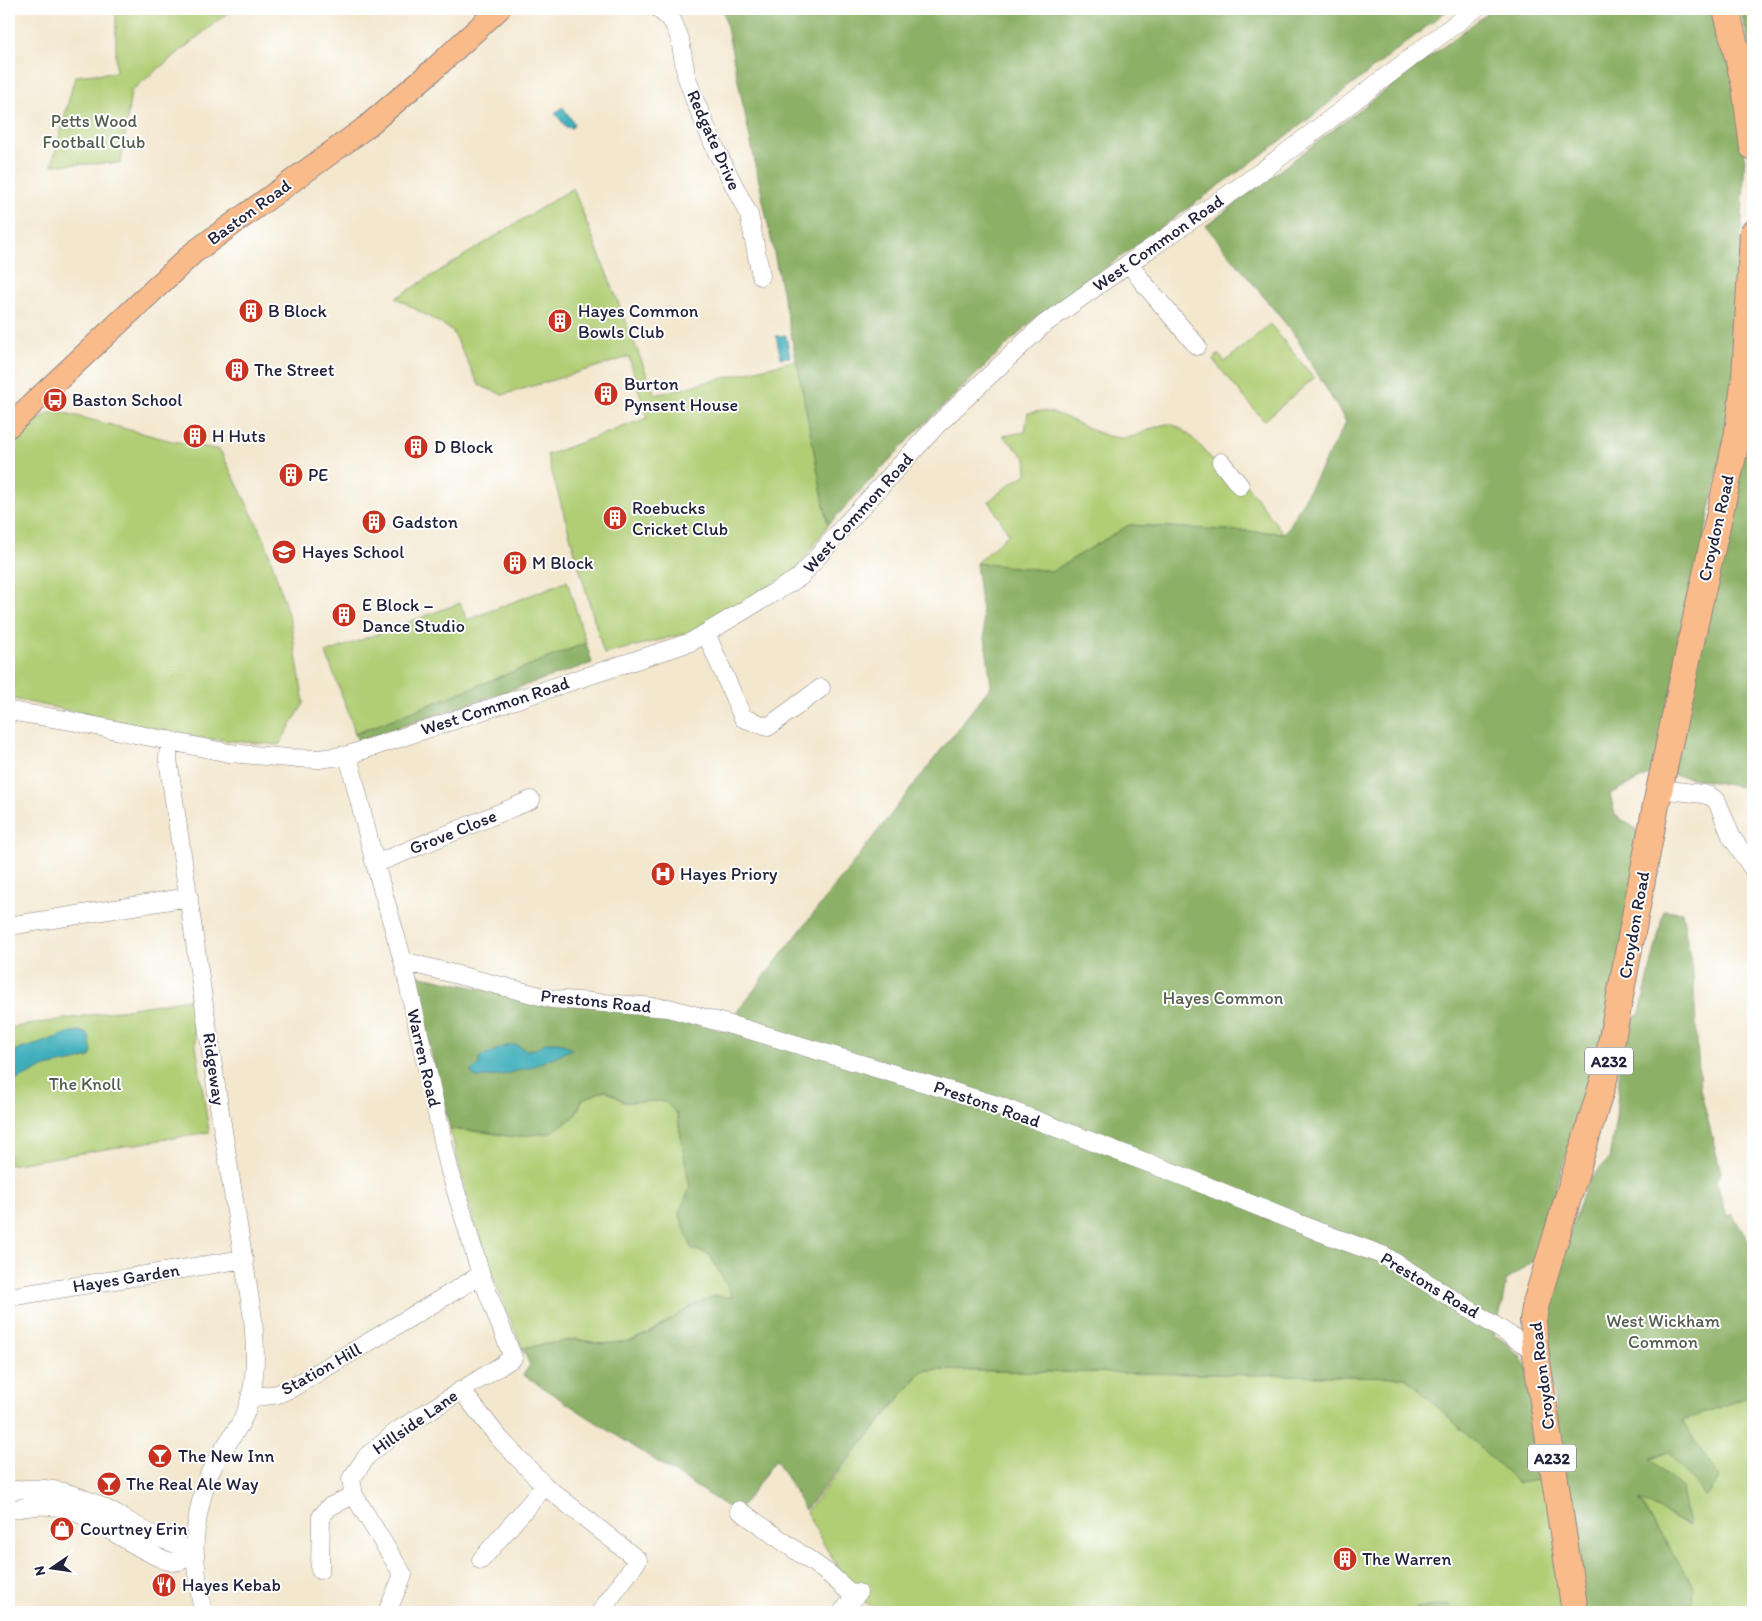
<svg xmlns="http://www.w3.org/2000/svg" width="1762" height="1621" font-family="Itim,sans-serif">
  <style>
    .green { fill: #b1ce75; stroke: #6a7858 }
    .forest { fill: #8cb166; stroke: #576a50 }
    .water { fill: #3eaeba; stroke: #30687a }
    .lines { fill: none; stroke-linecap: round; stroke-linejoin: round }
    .minor-casing { stroke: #8a8484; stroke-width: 19 }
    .major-casing { stroke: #8a8484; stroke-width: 24 }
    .highway-casing { stroke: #8a8484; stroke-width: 28 }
    .minor { stroke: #fff; stroke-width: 18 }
    .major { stroke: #fabb8b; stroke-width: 22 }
    .highway { stroke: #fabb8b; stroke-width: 26 }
    .labels { text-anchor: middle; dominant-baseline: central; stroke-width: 4; stroke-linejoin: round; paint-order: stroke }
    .shield { fill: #fff; stroke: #646476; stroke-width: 1 }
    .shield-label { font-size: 16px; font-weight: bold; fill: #22223b }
    .park-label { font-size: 18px; fill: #545e4f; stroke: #fff }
    .street-label { font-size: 18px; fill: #22223b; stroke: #fff }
    .poi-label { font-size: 18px; fill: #22223b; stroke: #fff; text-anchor: start }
  </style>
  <rect width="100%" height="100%" fill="#fff"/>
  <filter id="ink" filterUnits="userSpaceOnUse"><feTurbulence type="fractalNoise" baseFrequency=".02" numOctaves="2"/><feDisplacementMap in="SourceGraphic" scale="10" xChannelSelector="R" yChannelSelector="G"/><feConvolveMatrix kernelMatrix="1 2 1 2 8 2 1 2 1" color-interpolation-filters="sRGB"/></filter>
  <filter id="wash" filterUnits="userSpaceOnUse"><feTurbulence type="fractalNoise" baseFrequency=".0096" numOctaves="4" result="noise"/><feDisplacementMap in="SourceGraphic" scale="20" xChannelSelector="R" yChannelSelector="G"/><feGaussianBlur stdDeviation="1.12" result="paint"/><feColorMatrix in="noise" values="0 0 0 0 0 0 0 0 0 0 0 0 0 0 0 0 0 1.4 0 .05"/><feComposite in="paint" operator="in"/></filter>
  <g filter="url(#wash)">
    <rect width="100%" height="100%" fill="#f3e7ce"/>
    <!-- green -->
    <path class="green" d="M 116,9 L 232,9 L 131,91 L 121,163 L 52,165 L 75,76 L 116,72 Z
      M 573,188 L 655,395 L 797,360 L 828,525 L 795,571 L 688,633 L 604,654 L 547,455 L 647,418 L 629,357 L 503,395 L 479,385 L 452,330 L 396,298 Z
      M 1270,324 L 1314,378 L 1264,421 L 1213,360 L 1218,354 L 1225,362 Z
      M 54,410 L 168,440 L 220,450 L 265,540 L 291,624 L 304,703 L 279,745 L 200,738 L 9,698 L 9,445 L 33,423 Z
      M 1041,411 C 1070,413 1091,436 1120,438 C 1137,439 1151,426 1167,424 C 1187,422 1224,475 1237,491 L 1246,484 L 1283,533 L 1129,525 L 1053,571 L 976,563 L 1009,534 L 989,501 L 1010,484 L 1027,474 L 1026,458 L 1003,436 L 1025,432 L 1028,413 Z
      M 567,581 L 586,643 L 355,734 L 350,717 L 326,653 L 460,603 L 467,620 Z
      M 189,999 L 209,1132 L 9,1165 L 9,1028 Z
      M 606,1090 L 624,1102 L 664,1101 L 677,1114 L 690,1188 L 679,1213 L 709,1254 L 734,1297 L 714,1296 L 692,1306 L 651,1332 L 630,1341 L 602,1344 L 577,1339 L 522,1348 L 477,1237 L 450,1129 L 485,1132 L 513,1137 L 574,1117 L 583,1099 Z
      M 1521,1356 L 1568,1612 L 880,1612 L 862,1600 L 866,1595 C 838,1578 822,1539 806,1512 L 923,1370 L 1406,1377 Z
      M 1753,1395 L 1753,1612 L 1693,1612 L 1693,1587 L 1639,1499 L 1688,1525 L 1650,1460 L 1668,1452 L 1706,1496 L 1719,1478 L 1682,1421 Z"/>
    <!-- forest -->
    <path class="forest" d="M 723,9 L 1449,9 L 1274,146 L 1033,320 L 912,436 L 828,525 L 797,363 Z
      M 1493,9 L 1716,9 L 1738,98 L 1745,155 L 1733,402 L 1654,772 L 1610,794 L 1615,815 L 1636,829 L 1641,846 L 1602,1048 L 1556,1187 L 1535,1260 L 1506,1281 L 1501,1310 L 1493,1335 C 1510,1343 1520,1355 1530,1372 L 1549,1479 L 1518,1483 L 1406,1377 L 923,1370 L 805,1510 L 776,1459 L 737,1513 L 523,1375 L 530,1365 L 522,1348 L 577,1339 L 602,1344 L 630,1341 L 651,1332 L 692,1306 L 714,1296 L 733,1297 L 709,1254 L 692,1249 L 679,1213 L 690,1188 L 677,1114 L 664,1101 L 624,1102 L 606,1090 L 583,1099 L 574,1117 L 550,1133 L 513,1137 L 485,1132 L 450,1129 L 412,974 L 533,1000 L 664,1014 L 722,1031 L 991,686 L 976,563 L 1053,571 L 1129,525 L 1283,533 L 1288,529 L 1346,422 L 1294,334 L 1206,226 Z
      M 1740,9 L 1753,9 L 1753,60 Z
      M 1753,400 L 1753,754 L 1741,787 L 1671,774 Z
      M 586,643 L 592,663 L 358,741 L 355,734 Z
      M 1664,910 L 1682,912 L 1693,976 L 1700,1089 L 1721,1172 L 1716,1180 L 1727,1217 L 1732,1214 L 1753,1249 L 1753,1395 L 1682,1421 L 1719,1478 L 1706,1497 L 1668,1452 L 1650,1459 L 1682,1488 L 1689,1525 L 1639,1500 L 1694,1587 L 1693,1612 L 1584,1612 L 1549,1364 L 1547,1330 L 1548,1299 L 1587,1182 L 1609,1159 L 1616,1118 L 1621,1051 L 1627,1024 L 1640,1013 Z
      M 1448,1605 L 1455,1612 L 1413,1612 L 1416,1608 Z"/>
    <!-- water -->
    <path class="water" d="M 563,107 L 574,123 L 572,128 L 566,127 L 555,113 Z
      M 786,335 L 790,357 L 781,358 L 776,336 Z
      M 80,1031 L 89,1035 L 92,1052 L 90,1057 C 76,1062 61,1063 46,1067 C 33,1071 22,1079 9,1083 L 9,1052 L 35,1045 L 71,1032 Z
      M 547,1042 L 559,1042 L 572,1049 L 529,1068 L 519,1070 L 503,1075 L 477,1078 L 470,1072 L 479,1065 L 479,1058 L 508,1045 L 516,1045 L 526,1050 L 536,1049 Z"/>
  </g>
  <g filter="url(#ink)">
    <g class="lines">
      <defs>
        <path id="minor" d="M 659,9 L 673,22 L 680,39 L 686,75 L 695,101 L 716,150 L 749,215 L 761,276
          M 1129,263 L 1142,281 L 1197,346
          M 1221,462 L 1240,486
          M 706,633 L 743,718 L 768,727 L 821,688
          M 9,711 L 66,720 L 229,753 L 289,758 L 319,759 L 348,755 L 691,642 L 800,577 L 847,523 L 938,424 L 1043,325 L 1129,263 L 1254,177 L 1475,9
          M 169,740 L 168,759 L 217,1093 L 253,1319 C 256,1353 258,1392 240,1424 C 228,1444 213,1461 206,1483 C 200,1501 193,1537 195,1555 C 196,1574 200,1593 203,1612
          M 348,755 L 375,864 L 403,961 L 449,1168 L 481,1275 L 513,1358 L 400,1429 L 367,1456 L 351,1479 L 354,1495 L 403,1575 L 387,1612
          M 1659,789 L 1703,794 L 1710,796 L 1717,801 L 1731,836 L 1753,869
          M 375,864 L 531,800
          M 9,926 L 189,897
          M 403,961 L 552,999 L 668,1008 L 749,1030 L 994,1104 L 1190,1179 L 1320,1232 L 1385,1256 L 1527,1346 L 1535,1348
          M 9,1297 L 244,1259
          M 461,1390 L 499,1438 L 545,1486 L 638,1560 L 600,1612
          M 250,1398 L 278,1394 L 290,1389 L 481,1275
          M 9,1491 C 68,1480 103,1508 153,1535 C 167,1542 181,1544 195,1554
          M 9,1510 C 30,1506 49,1503 70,1510 C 98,1520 122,1539 148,1552 C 156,1556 164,1561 173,1562 C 181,1562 188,1558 195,1554
          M 739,1510 L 829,1574 L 854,1596
          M 481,1560 L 545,1486
          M 320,1570 L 321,1517 L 329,1507 L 354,1495
          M 842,1612 L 858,1593"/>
        <path id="major" d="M 9,426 L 193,253 L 365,128 L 433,70 L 499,9"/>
        <path id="highway" d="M 1726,9 L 1745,86 L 1753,147
          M 1575,1612 L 1535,1348 L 1533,1320 L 1536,1303 L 1605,1076 L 1656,805 L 1698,609 L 1737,438 L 1745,378 L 1753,233"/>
      </defs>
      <!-- minor casing -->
      <use href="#minor" class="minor-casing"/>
      <!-- major casing -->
      <use href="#major" class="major-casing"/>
      <!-- highway casing -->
      <use href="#highway" class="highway-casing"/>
      <!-- minor -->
      <use href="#minor" class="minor"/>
      <!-- major -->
      <use href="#major" class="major"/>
      <!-- highway -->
      <use href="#highway" class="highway"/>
    </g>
  </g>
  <!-- icons -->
  <defs>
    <symbol id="building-disc" viewBox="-11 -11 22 22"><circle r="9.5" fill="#c8321e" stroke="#fff"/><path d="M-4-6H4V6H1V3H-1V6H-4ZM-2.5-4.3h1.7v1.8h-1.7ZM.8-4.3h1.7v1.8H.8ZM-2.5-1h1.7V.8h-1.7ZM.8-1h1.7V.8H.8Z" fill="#fff"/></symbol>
    <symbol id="bus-disc" viewBox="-11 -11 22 22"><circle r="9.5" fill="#c8321e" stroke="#fff"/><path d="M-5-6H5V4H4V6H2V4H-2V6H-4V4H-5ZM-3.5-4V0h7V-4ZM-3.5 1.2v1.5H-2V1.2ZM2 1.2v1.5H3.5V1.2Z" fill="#fff"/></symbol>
    <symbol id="school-disc" viewBox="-11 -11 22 22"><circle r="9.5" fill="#c8321e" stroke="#fff"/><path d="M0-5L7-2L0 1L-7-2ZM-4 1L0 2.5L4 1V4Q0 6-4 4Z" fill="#fff"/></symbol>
    <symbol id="hospital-disc" viewBox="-11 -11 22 22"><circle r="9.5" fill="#c8321e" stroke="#fff"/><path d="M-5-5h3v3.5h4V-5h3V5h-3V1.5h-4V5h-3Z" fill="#fff"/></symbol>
    <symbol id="bar-disc" viewBox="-11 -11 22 22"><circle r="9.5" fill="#c8321e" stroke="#fff"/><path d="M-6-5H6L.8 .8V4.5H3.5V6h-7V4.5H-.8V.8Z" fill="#fff"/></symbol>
    <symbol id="shop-disc" viewBox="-11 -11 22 22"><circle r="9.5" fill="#c8321e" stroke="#fff"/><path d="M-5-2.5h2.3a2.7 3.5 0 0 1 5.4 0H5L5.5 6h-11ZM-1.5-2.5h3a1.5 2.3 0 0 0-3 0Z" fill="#fff"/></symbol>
    <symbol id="restaurant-disc" viewBox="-11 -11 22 22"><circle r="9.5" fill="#c8321e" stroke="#fff"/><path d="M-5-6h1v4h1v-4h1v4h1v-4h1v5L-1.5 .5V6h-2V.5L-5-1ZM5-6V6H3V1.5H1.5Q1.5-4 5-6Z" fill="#fff"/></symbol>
  </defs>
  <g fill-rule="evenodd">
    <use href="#building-disc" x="237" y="297" width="28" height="28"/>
    <use href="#building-disc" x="546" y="307" width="28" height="28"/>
    <use href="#building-disc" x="223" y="356" width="28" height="28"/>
    <use href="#building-disc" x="592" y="380" width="28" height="28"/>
    <use href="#bus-disc" x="41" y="386" width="28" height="28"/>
    <use href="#building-disc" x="181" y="422" width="28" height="28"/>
    <use href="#building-disc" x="402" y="433" width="28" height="28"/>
    <use href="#building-disc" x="277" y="461" width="28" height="28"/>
    <use href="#building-disc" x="601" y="504" width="28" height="28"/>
    <use href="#building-disc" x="360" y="508" width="28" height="28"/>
    <use href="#school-disc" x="270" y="538" width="28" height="28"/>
    <use href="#building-disc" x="501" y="549" width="28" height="28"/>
    <use href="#building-disc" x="330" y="601" width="28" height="28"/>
    <use href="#hospital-disc" x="649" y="860" width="28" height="28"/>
    <use href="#bar-disc" x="146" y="1442" width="28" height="28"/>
    <use href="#bar-disc" x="95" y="1470" width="28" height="28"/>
    <use href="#shop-disc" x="48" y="1515" width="28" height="28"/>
    <use href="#building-disc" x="1331" y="1545" width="28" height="28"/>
    <use href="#restaurant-disc" x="150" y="1571" width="28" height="28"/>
  </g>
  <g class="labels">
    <!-- shield labels -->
    <g class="shield">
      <rect x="1585" y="1047.5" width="48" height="27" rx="4"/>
      <rect x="1528" y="1444.5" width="48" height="27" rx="4"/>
    </g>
    <g class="shield-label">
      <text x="1609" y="1061">A232</text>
      <text x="1552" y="1458">A232</text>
    </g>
    <!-- park labels -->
    <g class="park-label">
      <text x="94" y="121">Petts Wood<tspan x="94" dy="21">Football Club</tspan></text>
      <text x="1223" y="998">Hayes Common</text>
      <text x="85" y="1084">The Knoll</text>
      <text x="1663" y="1321">West Wickham<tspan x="1663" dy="21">Common</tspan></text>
    </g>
    <!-- street labels -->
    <g class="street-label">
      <text transform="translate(714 140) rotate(66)">Redgate Drive</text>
      <text transform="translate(249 212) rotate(-36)">Baston Road</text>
      <text transform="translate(1158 243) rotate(-35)">West Common Road</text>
      <text transform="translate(858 513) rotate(-48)">West Common Road</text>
      <text transform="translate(1716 528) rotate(-77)">Croydon Road</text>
      <text transform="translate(495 706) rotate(-18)">West Common Road</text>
      <text transform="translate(453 832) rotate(-22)">Grove Close</text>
      <text transform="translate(1634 925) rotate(-80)">Croydon Road</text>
      <text transform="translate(596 1001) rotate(6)">Prestons Road</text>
      <text transform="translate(424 1058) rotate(77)">Warren Road</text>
      <text transform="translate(214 1069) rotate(82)">Ridgeway</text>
      <text transform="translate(987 1104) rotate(19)">Prestons Road</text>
      <text transform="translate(126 1278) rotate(-9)">Hayes Garden</text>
      <text transform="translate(1430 1285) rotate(31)">Prestons Road</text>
      <text transform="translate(321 1369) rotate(-29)">Station Hill</text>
      <text transform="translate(1542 1376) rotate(-97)">Croydon Road</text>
      <text transform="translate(415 1422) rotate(-35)">Hillside Lane</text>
    </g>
    <!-- poi labels -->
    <g class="poi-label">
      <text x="268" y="311">B Block</text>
      <text x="578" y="311">Hayes Common<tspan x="578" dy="21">Bowls Club</tspan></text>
      <text x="254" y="370">The Street</text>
      <text x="624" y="384">Burton<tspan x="624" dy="21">Pynsent House</tspan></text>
      <text x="72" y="400">Baston School</text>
      <text x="212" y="436">H Huts</text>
      <text x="434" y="447">D Block</text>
      <text x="308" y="475">PE</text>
      <text x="632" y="508">Roebucks<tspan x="632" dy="21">Cricket Club</tspan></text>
      <text x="392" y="522">Gadston</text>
      <text x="302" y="552">Hayes School</text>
      <text x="532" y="563">M Block</text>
      <text x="362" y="605">E Block –<tspan x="362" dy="21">Dance Studio</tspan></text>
      <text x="680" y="874">Hayes Priory</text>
      <text x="178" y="1456">The New Inn</text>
      <text x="126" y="1484">The Real Ale Way</text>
      <text x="80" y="1529">Courtney Erin</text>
      <text x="1362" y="1559">The Warren</text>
      <text x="182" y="1585">Hayes Kebab</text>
    </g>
  </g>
  <!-- margin -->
  <rect width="1762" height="1621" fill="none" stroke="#fff" stroke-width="30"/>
  <!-- north arrow -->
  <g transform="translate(52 1568) rotate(257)" stroke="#ffffff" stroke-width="4" paint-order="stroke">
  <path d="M0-4L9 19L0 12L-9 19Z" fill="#22223b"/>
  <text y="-8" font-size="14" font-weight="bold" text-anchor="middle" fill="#22223b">N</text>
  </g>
</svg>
